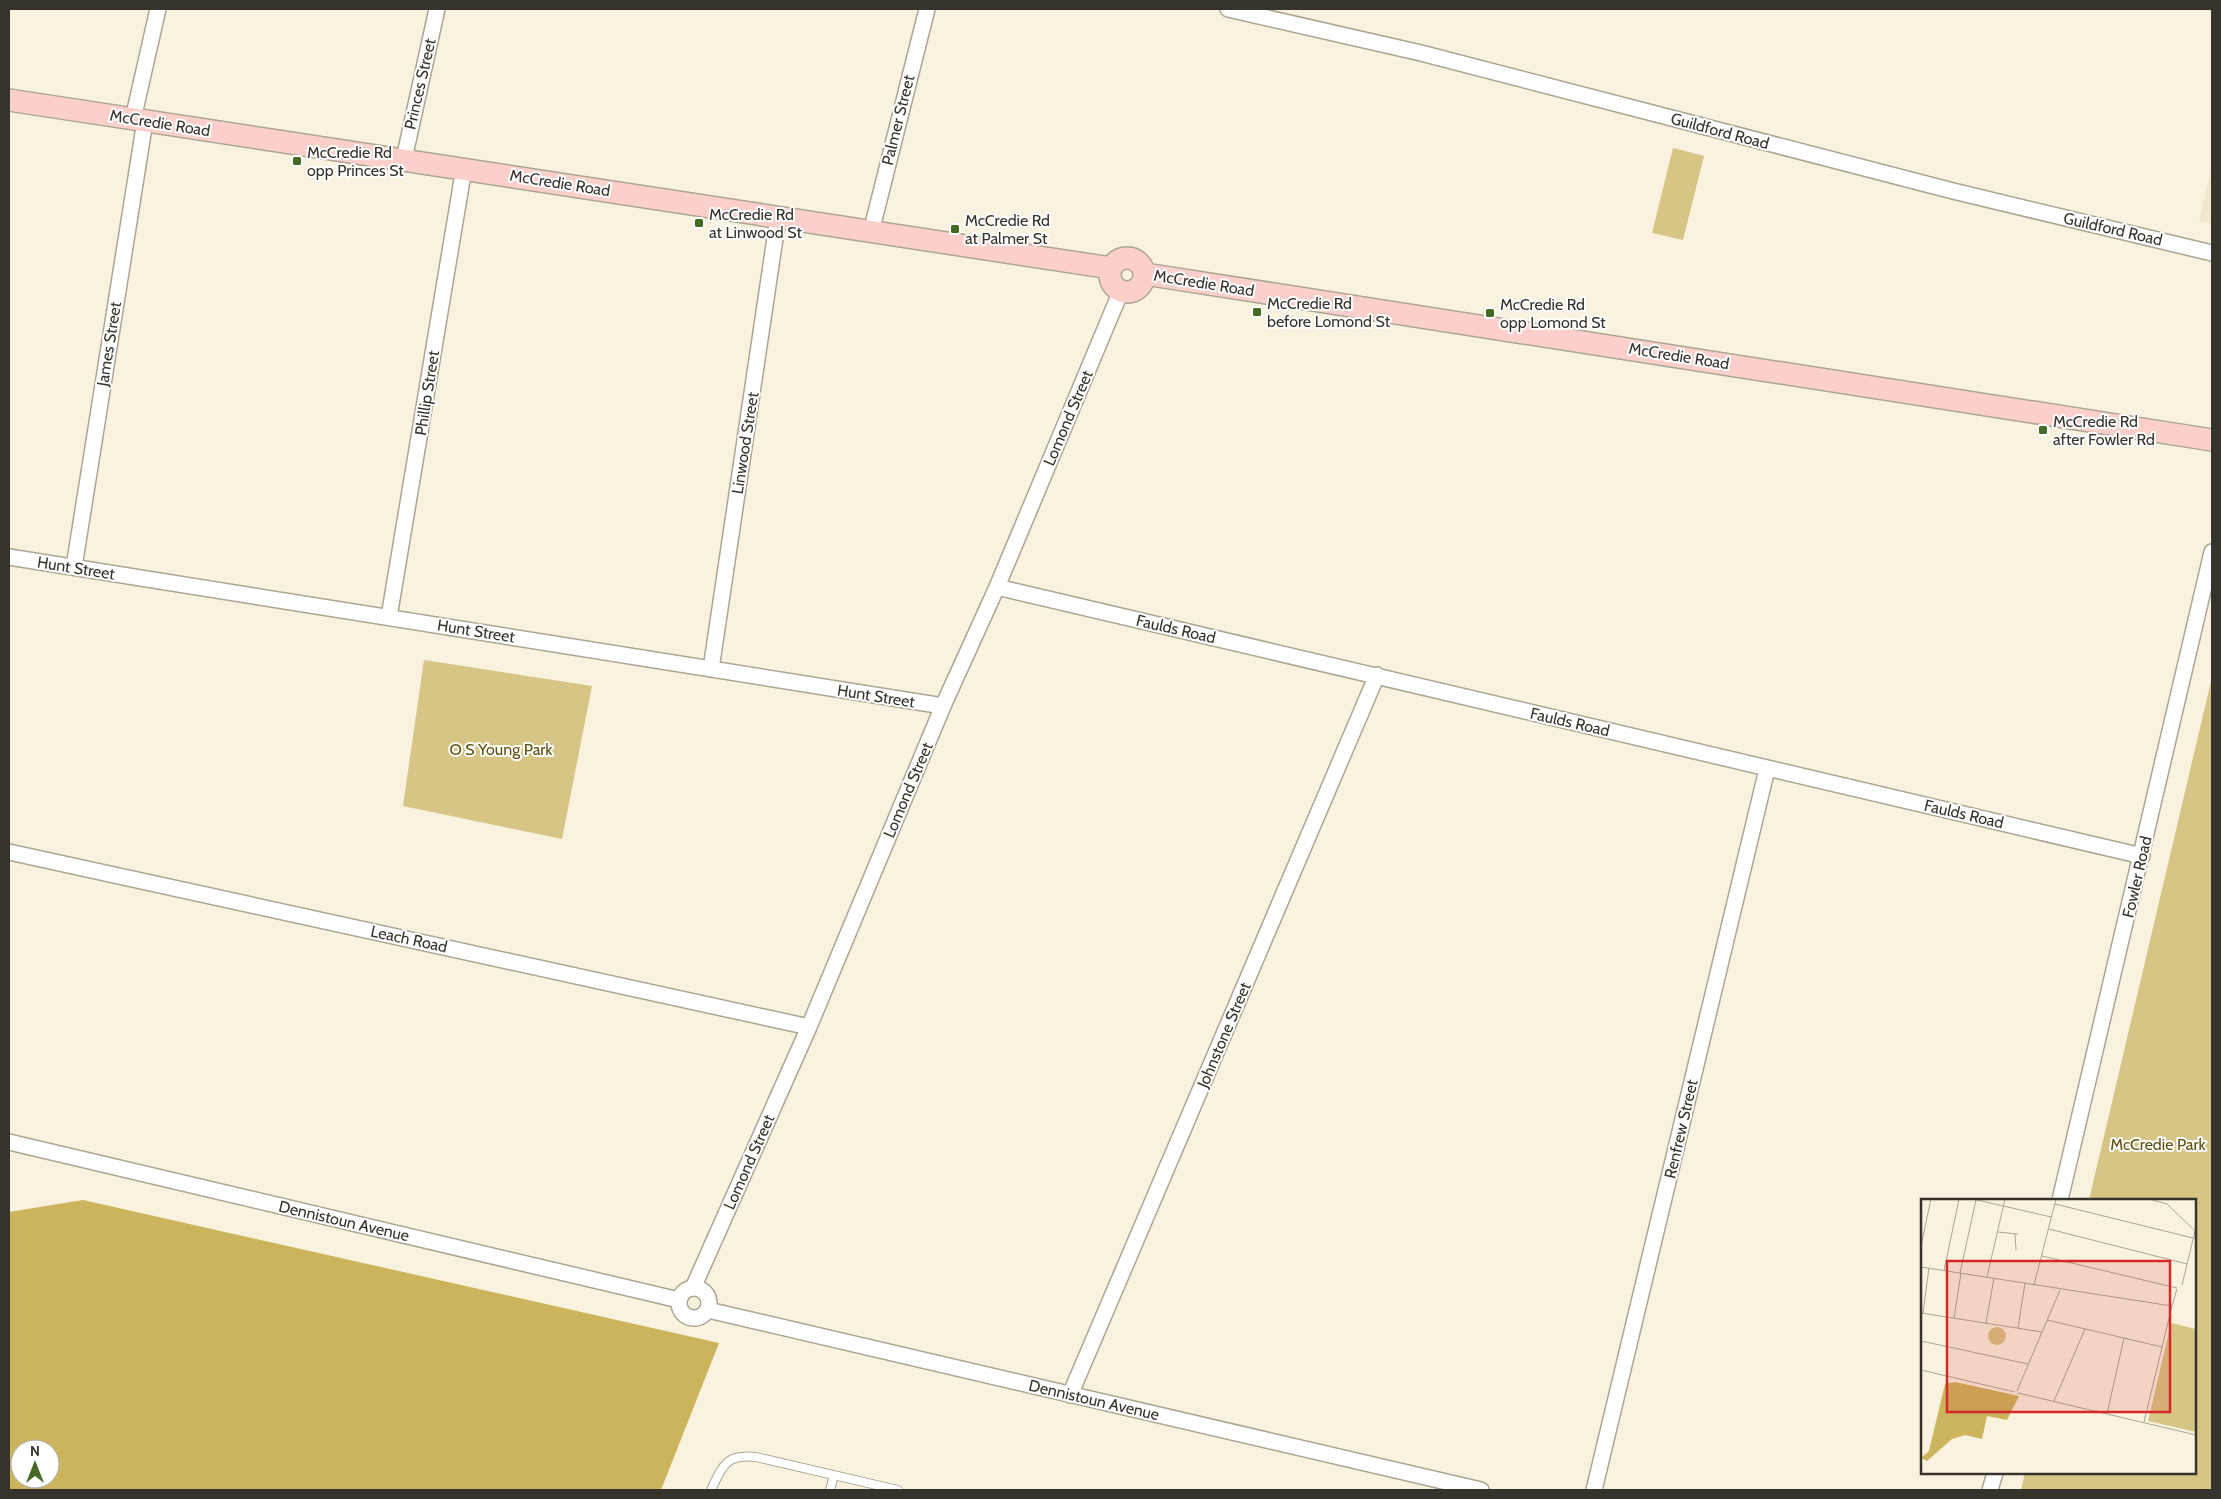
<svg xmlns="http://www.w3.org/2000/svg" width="2221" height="1499" font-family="Cabin,sans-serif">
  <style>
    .built { fill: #efe8cc }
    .green { fill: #d6c585 }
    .forest { fill: #cbb45c; fill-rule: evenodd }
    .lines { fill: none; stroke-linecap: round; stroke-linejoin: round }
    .service-casing { stroke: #aba693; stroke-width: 10 }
    .minor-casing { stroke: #aba693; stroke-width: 18 }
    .secondary-casing { stroke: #aba693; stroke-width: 24 }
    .service { stroke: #fff; stroke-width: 8 }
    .minor { stroke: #fff; stroke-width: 15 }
    .secondary { stroke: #fbd0ca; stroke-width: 21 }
    .poi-dot { fill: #446a24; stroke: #fff; stroke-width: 2 }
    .labels { text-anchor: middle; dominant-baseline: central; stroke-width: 4; stroke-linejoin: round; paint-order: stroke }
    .street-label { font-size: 16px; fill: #35332b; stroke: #fff }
    .poi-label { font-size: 16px; fill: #35332b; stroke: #fff; text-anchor: start }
    .park-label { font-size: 16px; fill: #61510c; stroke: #fff }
    .inset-road { fill: none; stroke: #aaa696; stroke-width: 1 }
    .view { fill: #d62828; fill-opacity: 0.15; stroke: #d62828; stroke-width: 2.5 }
    .inset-edge { fill: none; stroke: #35332b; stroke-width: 2.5 }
  </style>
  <rect width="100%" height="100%" fill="#f8f2de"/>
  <!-- built -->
  <path class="built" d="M 2212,165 L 2212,224 L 2199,221 Z"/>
  <!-- green -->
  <path class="green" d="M 1673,148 L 1704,156 L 1683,240 L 1652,233 Z
    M 424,660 L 592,686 L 562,839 L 403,806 Z
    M 2212,677 L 2212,1490 L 2021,1490 L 2025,1473 L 2195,1473 L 2195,1200 L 2089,1200 Z"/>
  <!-- forest -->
  <path class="forest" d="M 83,1200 L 719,1343 L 661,1490 L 9,1490 L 9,1212 ZM 20,1449 L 50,1449 L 50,1479 L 20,1479 Z"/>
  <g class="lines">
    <defs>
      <path id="service" d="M 711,1490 C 723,1465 726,1454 756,1457 L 898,1490
        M 830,1490 L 834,1475"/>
      <path id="minor" d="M 1228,9 L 1421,53 L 1953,191 L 2212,253
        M 133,119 L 158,9
        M 404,159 L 437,9
        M 871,232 L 927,9
        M 9,557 L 943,706
        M 74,567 L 145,121
        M 997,587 L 2142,856
        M 389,617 L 464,168
        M 711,669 L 778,218
        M 9,852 L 809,1027
        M 9,1142 L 679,1300
        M 2060,1200 L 2212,552
        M679 1303a15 15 0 1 1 30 0a15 15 0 1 1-30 0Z
        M 693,1288 L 809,1027 L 943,706 L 997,587 L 1121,291
        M 708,1310 L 1481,1490
        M 1070,1395 L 1377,675
        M 1594,1490 L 1767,769
        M 1990,1490 L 1995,1473"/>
      <path id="secondary" d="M 9,100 L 1111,268
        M1110 275a17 17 0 1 1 34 0a17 17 0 1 1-34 0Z
        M 1145,274 L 2212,440"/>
    </defs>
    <!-- service casing -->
    <use href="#service" class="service-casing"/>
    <!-- minor casing -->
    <use href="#minor" class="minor-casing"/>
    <!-- secondary casing -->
    <use href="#secondary" class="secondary-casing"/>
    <!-- service -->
    <use href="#service" class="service"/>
    <!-- minor -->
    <use href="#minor" class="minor"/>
    <!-- secondary -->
    <use href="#secondary" class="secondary"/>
  </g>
  <!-- markers -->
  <g class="poi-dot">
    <rect x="292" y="156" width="10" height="10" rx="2.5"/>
    <rect x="694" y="218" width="10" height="10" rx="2.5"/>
    <rect x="950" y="224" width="10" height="10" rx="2.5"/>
    <rect x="1252" y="307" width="10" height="10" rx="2.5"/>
    <rect x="1485" y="308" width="10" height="10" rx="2.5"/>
    <rect x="2038" y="425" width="10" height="10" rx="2.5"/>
  </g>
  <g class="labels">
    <!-- street labels -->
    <g class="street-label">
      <text transform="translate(420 84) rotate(-77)">Princes Street</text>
      <text transform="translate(898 120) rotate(-76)">Palmer Street</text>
      <text transform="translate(160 123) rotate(9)">McCredie Road</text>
      <text transform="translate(1720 131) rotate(15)">Guildford Road</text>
      <text transform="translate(560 183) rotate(9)">McCredie Road</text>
      <text transform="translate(2113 229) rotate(13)">Guildford Road</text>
      <text transform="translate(1204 283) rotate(9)">McCredie Road</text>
      <text transform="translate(109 344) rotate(-81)">James Street</text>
      <text transform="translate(1679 356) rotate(9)">McCredie Road</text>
      <text transform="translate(427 393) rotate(-81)">Phillip Street</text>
      <text transform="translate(1068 418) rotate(-67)">Lomond Street</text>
      <text transform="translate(745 443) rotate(-81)">Linwood Street</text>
      <text transform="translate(76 568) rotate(9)">Hunt Street</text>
      <text transform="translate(1176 629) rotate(13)">Faulds Road</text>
      <text transform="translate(476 631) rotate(9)">Hunt Street</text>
      <text transform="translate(876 696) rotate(9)">Hunt Street</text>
      <text transform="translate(1570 722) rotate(13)">Faulds Road</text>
      <text transform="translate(908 790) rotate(-67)">Lomond Street</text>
      <text transform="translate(1964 814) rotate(13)">Faulds Road</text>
      <text transform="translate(2137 877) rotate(-77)">Fowler Road</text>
      <text transform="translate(409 939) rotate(12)">Leach Road</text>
      <text transform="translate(1224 1035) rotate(-67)">Johnstone Street</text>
      <text transform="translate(1681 1129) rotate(-77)">Renfrew Street</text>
      <text transform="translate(749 1162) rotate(-66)">Lomond Street</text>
      <text transform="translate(344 1221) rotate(13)">Dennistoun Avenue</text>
      <text transform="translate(1094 1400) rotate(13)">Dennistoun Avenue</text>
    </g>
    <!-- poi labels -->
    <g class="poi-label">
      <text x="307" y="152">McCredie Rd<tspan x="307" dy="18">opp Princes St</tspan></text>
      <text x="709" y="214">McCredie Rd<tspan x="709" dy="18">at Linwood St</tspan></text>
      <text x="965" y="220">McCredie Rd<tspan x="965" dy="18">at Palmer St</tspan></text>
      <text x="1267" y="303">McCredie Rd<tspan x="1267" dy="18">before Lomond St</tspan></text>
      <text x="1500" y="304">McCredie Rd<tspan x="1500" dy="18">opp Lomond St</tspan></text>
      <text x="2053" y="421">McCredie Rd<tspan x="2053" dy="18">after Fowler Rd</tspan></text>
    </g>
    <!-- park labels -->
    <g class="park-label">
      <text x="501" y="749">O S Young Park</text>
      <text x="2158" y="1144">McCredie Park</text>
    </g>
  </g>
  <!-- overview -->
  <g transform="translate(1921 1199)">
    <rect width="275" height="275" fill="#f8f2de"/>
    <path d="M 250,124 L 275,130 L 275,233 L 227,222 ZM67 137a9 9 0 1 1 18 0a9 9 0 1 1-18 0Z" fill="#d6c585"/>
    <path d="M 34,183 L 98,197 L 86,221 L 66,217 L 61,240 L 44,236 L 31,240 L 6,262 L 0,259 L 8,252 L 24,185 Z" fill="#cbb45c"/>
    <path class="inset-road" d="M 52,0 L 130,18M 228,0 L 246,5 L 274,32M 134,5 L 272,39M 128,30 L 266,65M 77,33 L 97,35M 94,35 L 95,51M 0,47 L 10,0M 121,57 L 256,89M 0,68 L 251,107 L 256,90M 23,72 L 38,0M 39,74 L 55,1M 66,78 L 84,0M 113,86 L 135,0M 261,86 L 275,28M 0,114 L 121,133M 2,114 L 8,69M 33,119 L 40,74M 126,121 L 241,148M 65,124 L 73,79M 97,129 L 104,84M 0,142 L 107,165M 0,171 L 94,193M 96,192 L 139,91M 97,194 L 275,236M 133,202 L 164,130M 186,215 L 203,139M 223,223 L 251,107"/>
    <path class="view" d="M 26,62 L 249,62 L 249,213 L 26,213 Z"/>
    <rect width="275" height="275" class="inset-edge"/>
  </g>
  <!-- border -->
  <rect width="2221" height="1499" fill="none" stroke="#35332b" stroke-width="20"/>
  <!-- north arrow -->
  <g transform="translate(35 1464)"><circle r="24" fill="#ffffff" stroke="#aeadaa"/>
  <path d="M0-4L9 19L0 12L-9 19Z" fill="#446a24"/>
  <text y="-8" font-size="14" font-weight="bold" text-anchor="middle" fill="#35332b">N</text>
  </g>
</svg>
